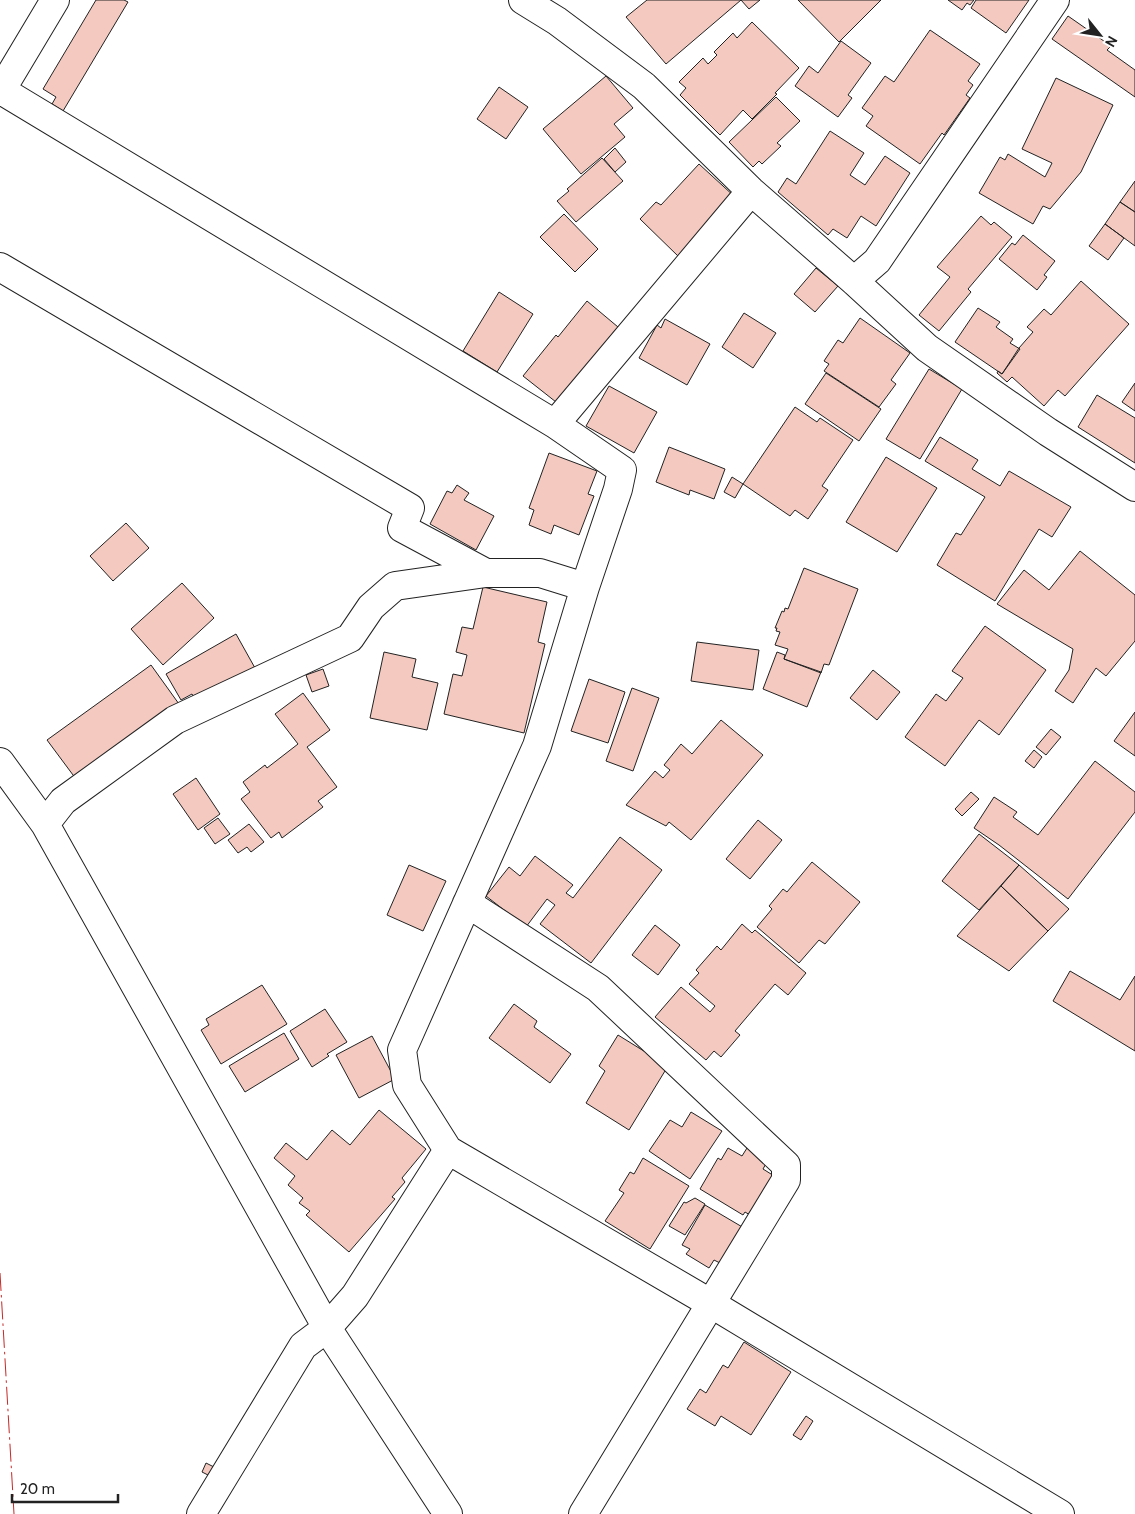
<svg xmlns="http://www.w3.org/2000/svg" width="1135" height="1514" font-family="Cabin,sans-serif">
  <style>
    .building { fill: #f3c9c0; stroke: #222 }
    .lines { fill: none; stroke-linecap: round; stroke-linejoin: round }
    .minor-casing { stroke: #222; stroke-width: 30 }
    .minor { stroke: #fff; stroke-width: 28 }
    .power { stroke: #c62828; stroke-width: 1; stroke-dasharray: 18 4 2.5 4; stroke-linecap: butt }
  </style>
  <rect width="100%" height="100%" fill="#fff"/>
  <!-- building -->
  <path class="building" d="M 96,0 L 124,0 L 128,2 L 63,111 L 52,104 L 56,97 L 43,89 Z
    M 647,0 L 741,0 L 666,64 L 626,17 Z
    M 741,0 L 760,0 L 749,9 Z
    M 798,0 L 881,0 L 839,42 Z
    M 948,0 L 974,0 L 970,5 L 967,3 L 962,10 Z
    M 976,0 L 1029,0 L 1006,33 L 971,8 Z
    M 1068,16 L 1111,46 L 1107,50 L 1135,70 L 1135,97 L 1052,39 Z
    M 752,22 L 799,68 L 775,93 L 777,94 L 752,119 L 743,110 L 720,135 L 680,95 L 686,88 L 679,82 L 703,58 L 708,64 L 717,55 L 714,52 L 733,33 L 737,38 Z
    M 930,30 L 980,64 L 968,81 L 973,85 L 966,95 L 970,98 L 944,135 L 942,133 L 920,164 L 866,126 L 873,116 L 862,108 L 885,76 L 894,82 Z
    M 841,41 L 871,63 L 848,95 L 852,98 L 838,117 L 795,86 L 809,66 L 818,73 Z
    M 606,76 L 633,108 L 614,124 L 625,137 L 581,174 L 543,129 Z
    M 1056,78 L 1113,105 L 1081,172 L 1050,209 L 1043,206 L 1033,224 L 979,193 L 1000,157 L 1005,160 L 1008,154 L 1045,177 L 1052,163 L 1022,149 Z
    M 499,87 L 528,107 L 506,139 L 477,119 Z
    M 776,97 L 800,121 L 777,143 L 781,146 L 762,164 L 759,161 L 753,167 L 729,142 Z
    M 830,131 L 864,153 L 850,175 L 865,185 L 885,156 L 910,173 L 876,226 L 861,216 L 847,238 L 833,229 L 828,235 L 778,192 L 787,178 L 796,184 Z
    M 615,148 L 626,162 L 615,172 L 604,159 Z
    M 602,158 L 623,181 L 576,222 L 557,201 L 569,191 L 567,189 Z
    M 699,164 L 735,197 L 679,257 L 640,219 L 656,202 L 661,205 Z
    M 1135,181 L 1135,212 L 1120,202 Z
    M 1120,202 L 1135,212 L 1135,246 L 1105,224 Z
    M 564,214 L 598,249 L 575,272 L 540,237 Z
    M 981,216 L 991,225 L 994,222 L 1012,237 L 968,289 L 971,292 L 939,331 L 919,315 L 950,277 L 937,267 Z
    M 1105,224 L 1124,238 L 1108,260 L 1089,246 Z
    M 1023,235 L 1055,261 L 1044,275 L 1047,277 L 1037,290 L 999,259 L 1012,243 L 1015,245 Z
    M 816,268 L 838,286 L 815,312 L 794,294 Z
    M 1081,281 L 1129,324 L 1065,396 L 1058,390 L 1044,406 L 1012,377 L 1007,382 L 997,373 L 998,371 L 1002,374 L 1019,348 L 1033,332 L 1027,327 L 1044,309 L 1051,315 Z
    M 499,292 L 533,314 L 497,372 L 463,351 Z
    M 587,301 L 618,327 L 556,402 L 523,376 L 556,335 L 558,337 Z
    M 978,308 L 1000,322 L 996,327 L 1013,339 L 1010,343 L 1020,349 L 1002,374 L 955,342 Z
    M 744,313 L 776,333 L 753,368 L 722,347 Z
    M 860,318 L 910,353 L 891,380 L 896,384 L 879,407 L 824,371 L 829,364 L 824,361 L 838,340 L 843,343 Z
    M 665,319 L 710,344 L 687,385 L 639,358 L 657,325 L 661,328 Z
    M 929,369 L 962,389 L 920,459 L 886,439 Z
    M 826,373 L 881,409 L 859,441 L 805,404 Z
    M 1135,383 L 1135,411 L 1122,402 Z
    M 609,386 L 657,412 L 634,453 L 586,426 Z
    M 1097,395 L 1135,418 L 1135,463 L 1078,427 Z
    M 795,407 L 817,422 L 820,418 L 853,440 L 822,486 L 828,490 L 808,519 L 795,510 L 790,516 L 743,484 Z
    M 940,437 L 978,460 L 972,469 L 1000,486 L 1009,471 L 1071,507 L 1052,537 L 1039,529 L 995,601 L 937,565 L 956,533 L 961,535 L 985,497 L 925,461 Z
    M 669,447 L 725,469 L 714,499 L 690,490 L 689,495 L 656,482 Z
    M 549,453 L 597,471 L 588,494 L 594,496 L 579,535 L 554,525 L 551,534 L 529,525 L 534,510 L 529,508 Z
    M 886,457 L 937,488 L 897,552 L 846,522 Z
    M 732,477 L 743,484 L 735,498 L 724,492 Z
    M 457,485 L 469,493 L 464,500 L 494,516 L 476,550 L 430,524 L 447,491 L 452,493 Z
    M 126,523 L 149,548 L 113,581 L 90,556 Z
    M 1080,551 L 1135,595 L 1135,641 L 1106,676 L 1096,668 L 1073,703 L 1055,691 L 1069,670 L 1073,649 L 997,604 L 1024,570 L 1049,590 Z
    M 804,568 L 858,589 L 829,665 L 824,664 L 821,673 L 784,659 L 788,649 L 775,645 L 780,632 L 776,631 L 777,628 L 775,628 L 782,611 L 784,612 L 785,608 L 788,609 Z
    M 182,583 L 214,618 L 163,665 L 131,629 Z
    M 483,587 L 547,602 L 538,642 L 545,644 L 524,733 L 444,714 L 453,674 L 462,676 L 467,655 L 456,652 L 462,627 L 473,629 Z
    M 985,626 L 1046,670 L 999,735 L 979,720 L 945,766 L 905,737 L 936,694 L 946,701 L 963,678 L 952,671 Z
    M 236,634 L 255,668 L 196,701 L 192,694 L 181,700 L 166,674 Z
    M 697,642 L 759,650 L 753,690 L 691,681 Z
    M 384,652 L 416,659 L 412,677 L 438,683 L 427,730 L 370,718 Z
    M 777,652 L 785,655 L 784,659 L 821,672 L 807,707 L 763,689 Z
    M 151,665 L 179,704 L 76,779 L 47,740 Z
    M 323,669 L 329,686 L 312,692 L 306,675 Z
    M 873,670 L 900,692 L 877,720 L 850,698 Z
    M 589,679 L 625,692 L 608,743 L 571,731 Z
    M 632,688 L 659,698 L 633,771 L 606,761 Z
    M 303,693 L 330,730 L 307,747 L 337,787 L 318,801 L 323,807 L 282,838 L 279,832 L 271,838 L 241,799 L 250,792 L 243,782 L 265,765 L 267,768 L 298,744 L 275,714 Z
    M 1135,712 L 1135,756 L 1114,741 Z
    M 721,720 L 763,755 L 691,840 L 669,822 L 666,826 L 626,805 L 655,771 L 663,778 L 670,770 L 664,765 L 681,744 L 692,754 Z
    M 1051,729 L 1061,737 L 1046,755 L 1036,747 Z
    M 1034,750 L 1042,757 L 1034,768 L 1025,761 Z
    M 1095,761 L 1135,792 L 1135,812 L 1068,899 L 999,845 L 974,828 L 994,797 L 1017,812 L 1013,817 L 1038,835 Z
    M 196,778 L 220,814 L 198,830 L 173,794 Z
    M 971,792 L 979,799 L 962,816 L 955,809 Z
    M 218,818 L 230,834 L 215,844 L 204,828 Z
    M 758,820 L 782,840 L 750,879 L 726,859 Z
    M 249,824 L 264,842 L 251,852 L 247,847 L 238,853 L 228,840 Z
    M 979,834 L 1019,865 L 979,910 L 942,881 Z
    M 620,837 L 662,870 L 591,963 L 540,924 L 555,905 L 547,899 L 526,927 L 486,896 L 509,867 L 520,876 L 535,856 L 573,885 L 566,893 L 573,898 Z
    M 812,862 L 860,902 L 825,944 L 819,940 L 799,963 L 757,927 L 772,909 L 769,906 L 783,889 L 787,892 Z
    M 409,865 L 446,881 L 423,931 L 387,915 Z
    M 1019,865 L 1069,909 L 1048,931 L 1001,886 Z
    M 1001,886 L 1048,931 L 1009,971 L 957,936 Z
    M 742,924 L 752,933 L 755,930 L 806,973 L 788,995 L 775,984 L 735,1031 L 740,1035 L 721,1057 L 714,1051 L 706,1060 L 655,1017 L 681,987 L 710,1012 L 715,1006 L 689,984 L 699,973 L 696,970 L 717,946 L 721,950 Z
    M 655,925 L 680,945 L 658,975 L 632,955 Z
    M 1070,971 L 1120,1000 L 1135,976 L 1135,1051 L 1053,1001 Z
    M 262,985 L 287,1024 L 221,1064 L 201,1030 L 209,1025 L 206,1019 Z
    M 514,1004 L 537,1021 L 534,1027 L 571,1054 L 550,1083 L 489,1038 Z
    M 325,1009 L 347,1042 L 327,1054 L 329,1056 L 312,1067 L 290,1031 Z
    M 284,1033 L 299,1059 L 245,1092 L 229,1066 Z
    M 618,1035 L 668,1066 L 629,1130 L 586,1103 L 605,1071 L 599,1066 Z
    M 372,1036 L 395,1079 L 359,1098 L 336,1055 Z
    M 379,1110 L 426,1149 L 402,1178 L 405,1182 L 392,1197 L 395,1199 L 349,1252 L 306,1215 L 310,1211 L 299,1203 L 303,1198 L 288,1185 L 295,1176 L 274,1158 L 286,1143 L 307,1160 L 332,1130 L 350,1145 Z
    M 691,1112 L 722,1131 L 690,1179 L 649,1151 L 670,1120 L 682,1127 Z
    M 728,1148 L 742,1156 L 747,1148 L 768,1160 L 763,1169 L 779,1179 L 755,1218 L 745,1212 L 743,1215 L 700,1189 L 718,1158 L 721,1160 Z
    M 643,1158 L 689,1186 L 650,1249 L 605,1221 L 624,1193 L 619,1190 L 630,1172 L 634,1174 Z
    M 695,1198 L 705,1204 L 685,1235 L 669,1226 L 684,1202 L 686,1203 Z
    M 705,1205 L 744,1228 L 722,1264 L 714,1260 L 709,1268 L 686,1254 L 690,1249 L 682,1245 Z
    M 744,1342 L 791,1372 L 751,1435 L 721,1416 L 715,1426 L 687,1409 L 700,1389 L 706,1393 L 723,1365 L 728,1368 Z
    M 806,1416 L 813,1421 L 801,1440 L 793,1435 Z
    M 206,1463 L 214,1467 L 210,1476 L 202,1472 Z"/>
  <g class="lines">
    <defs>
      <path id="minor" d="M 523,0 L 557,21 L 644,86 L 751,191 L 854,281 L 927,348 L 1048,432 L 1135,487
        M 1,90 L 555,424 L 751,191
        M 0,92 L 55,0
        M 0,267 L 410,508 L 402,528 L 486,573
        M 854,281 L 877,261 L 1055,0
        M 555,424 L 622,470 L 618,489 L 585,587 L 537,746 L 402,1050 L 407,1085 L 448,1150 L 710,1303 L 1060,1514
        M 0,762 L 45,824 L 327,1328 L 448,1514
        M 45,824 L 63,801 L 175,720 L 350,638 L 371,607 L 395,586 L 486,573 L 540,573 L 585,587
        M 467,903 L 598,988 L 786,1165 L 786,1180 L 583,1514
        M 201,1514 L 303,1346 L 327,1328 L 355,1296 L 448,1150"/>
    </defs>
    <!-- minor casing -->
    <use href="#minor" class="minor-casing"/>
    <!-- minor -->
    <use href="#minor" class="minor"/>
    <!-- power -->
    <path class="power" d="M 0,1273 L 14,1514"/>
  </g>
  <!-- north arrow -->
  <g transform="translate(1100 35) rotate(120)" stroke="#ffffff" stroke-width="4" paint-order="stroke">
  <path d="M0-4L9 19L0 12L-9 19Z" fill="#222222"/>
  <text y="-8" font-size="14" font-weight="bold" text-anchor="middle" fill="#222222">N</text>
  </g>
  <!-- scale -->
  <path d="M12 1494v8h106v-8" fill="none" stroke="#222222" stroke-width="2.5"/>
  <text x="20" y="1494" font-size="15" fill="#222222" stroke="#ffffff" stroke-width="4" paint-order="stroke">20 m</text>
</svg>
